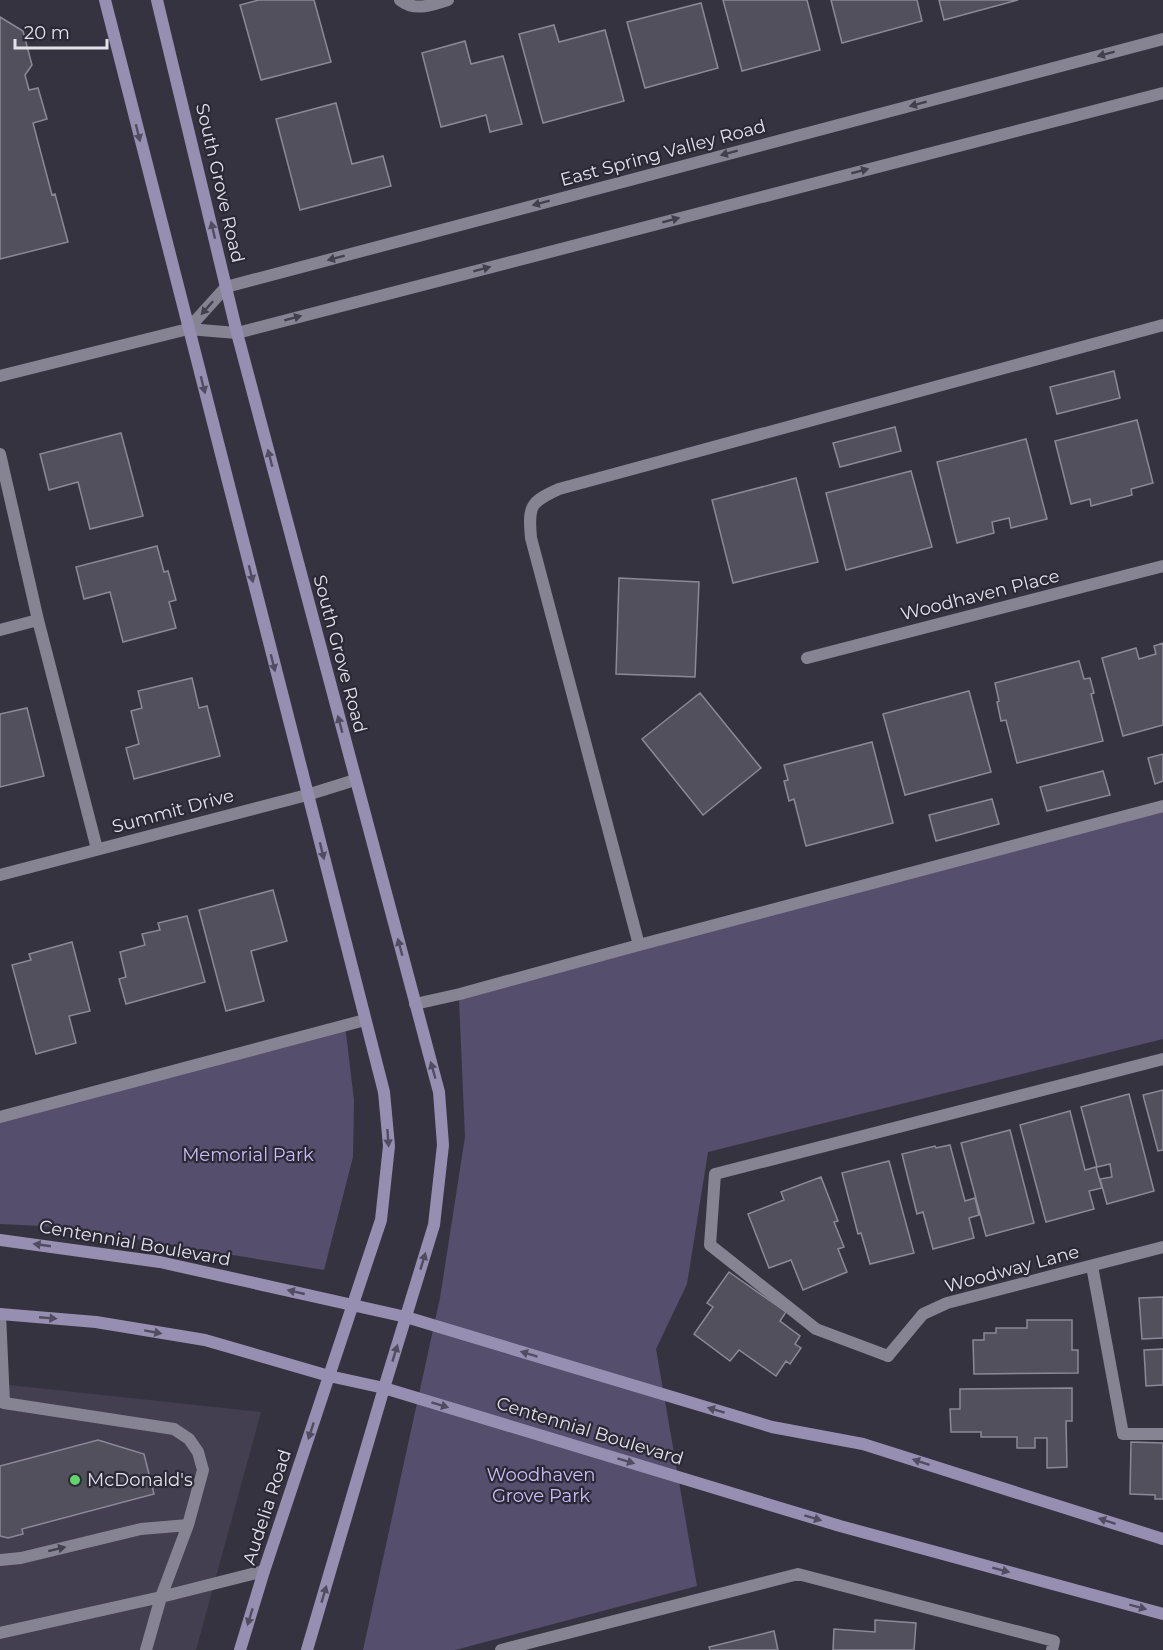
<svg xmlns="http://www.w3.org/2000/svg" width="1163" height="1650" font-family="Montserrat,sans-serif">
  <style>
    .built { fill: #433f51 }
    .green { fill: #554e6d }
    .building { fill: #53505e; stroke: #8b8898; stroke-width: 1.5 }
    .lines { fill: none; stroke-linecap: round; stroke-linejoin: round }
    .service { stroke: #868393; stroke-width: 12 }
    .minor { stroke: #868393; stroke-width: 12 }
    .tertiary { stroke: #868393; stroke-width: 12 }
    .secondary { stroke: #978fb1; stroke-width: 12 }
    .oneway { fill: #42404d }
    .oneway2 { fill: #514d61 }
    .poi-dot { fill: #5fd56b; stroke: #2c2936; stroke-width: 2 }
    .labels { text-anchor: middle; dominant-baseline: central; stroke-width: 4.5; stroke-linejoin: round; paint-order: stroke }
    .street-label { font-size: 18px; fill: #e3e1ea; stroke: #2c2936 }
    .park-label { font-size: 18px; fill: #ccbefa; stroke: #2c2936 }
    .poi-label { font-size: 18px; fill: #e3e1ea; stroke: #2c2936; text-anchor: start }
  </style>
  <rect width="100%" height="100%" fill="#363341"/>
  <!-- built -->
  <path class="built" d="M 0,1384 L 261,1412 L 196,1650 L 0,1650 Z"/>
  <!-- green -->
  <path class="green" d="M 1163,809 L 1163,1039 L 708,1152 L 687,1284 L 656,1349 L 697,1586 L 455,1650 L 363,1650 L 440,1298 L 465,1137 L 459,999 Z
    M 345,1025 L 354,1100 L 353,1157 L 324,1270 L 62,1227 L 0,1224 L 0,1117 Z"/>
  <!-- building -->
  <path class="building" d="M 259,0 L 314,0 L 331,62 L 261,80 L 240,5 Z
    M 723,0 L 807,0 L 820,50 L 742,71 Z
    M 831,0 L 917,0 L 922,21 L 842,43 Z
    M 939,0 L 1018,0 L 944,20 Z
    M 701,3 L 718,68 L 645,88 L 627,22 Z
    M 0,17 L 23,31 L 32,65 L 25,75 L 29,90 L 38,88 L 47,119 L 33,123 L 52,195 L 55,194 L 68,242 L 0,259 Z
    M 554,25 L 559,42 L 605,30 L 624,101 L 543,123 L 519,34 Z
    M 465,41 L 471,64 L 503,56 L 522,124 L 490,132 L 486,115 L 441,127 L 422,53 Z
    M 336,103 L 352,164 L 383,156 L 391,186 L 300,210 L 276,119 Z
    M 1114,371 L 1120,398 L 1057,414 L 1050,387 Z
    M 1137,420 L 1153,483 L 1131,489 L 1132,495 L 1091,506 L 1090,499 L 1071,504 L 1055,441 Z
    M 895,427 L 901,451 L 840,467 L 833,443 Z
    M 121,433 L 143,516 L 90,529 L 78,482 L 49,490 L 40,454 Z
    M 1026,439 L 1047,519 L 1011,528 L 1009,518 L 992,522 L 994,533 L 957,543 L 937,462 Z
    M 911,471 L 932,547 L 846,570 L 826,493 Z
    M 796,478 L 818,562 L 733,583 L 712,500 Z
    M 157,546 L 164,572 L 168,571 L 176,600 L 169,602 L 176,628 L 123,642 L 110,592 L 84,599 L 76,567 Z
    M 619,578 L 699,582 L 695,677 L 616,674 Z
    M 1163,643 L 1163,725 L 1123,736 L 1102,658 L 1136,648 L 1139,659 L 1156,654 L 1154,646 Z
    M 1079,661 L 1084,679 L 1090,678 L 1094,693 L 1091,694 L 1103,741 L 1017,763 L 1006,720 L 1001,721 L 997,702 L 999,701 L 995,683 Z
    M 192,678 L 199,708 L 207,706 L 220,756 L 134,779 L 126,748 L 139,744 L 131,711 L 142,708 L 138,691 Z
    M 969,691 L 991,772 L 905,795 L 883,714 Z
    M 700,693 L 761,768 L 703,815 L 642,739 Z
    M 27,708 L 44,776 L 0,787 L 0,714 Z
    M 872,742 L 893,823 L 806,846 L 794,799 L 789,801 L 784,781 L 788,780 L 784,765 Z
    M 1163,754 L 1163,781 L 1155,784 L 1148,758 Z
    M 1103,771 L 1110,795 L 1047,811 L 1040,787 Z
    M 992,799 L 999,824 L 936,841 L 929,815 Z
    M 273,890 L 287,941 L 251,951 L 264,1001 L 226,1011 L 199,910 Z
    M 187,916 L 205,982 L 126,1004 L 119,979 L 126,977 L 120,952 L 145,945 L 142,934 L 160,930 L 158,923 Z
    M 72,942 L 90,1011 L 69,1016 L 76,1043 L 36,1054 L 12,965 L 31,960 L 29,954 Z
    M 1163,1090 L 1163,1150 L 1158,1151 L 1143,1095 Z
    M 1129,1094 L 1154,1191 L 1107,1204 L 1100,1179 L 1112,1177 L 1110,1164 L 1097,1167 L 1081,1107 Z
    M 1070,1111 L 1085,1170 L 1096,1167 L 1102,1188 L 1089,1191 L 1094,1209 L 1046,1222 L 1020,1125 Z
    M 1010,1130 L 1034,1223 L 986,1236 L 961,1143 Z
    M 950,1145 L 965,1201 L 975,1198 L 979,1215 L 969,1218 L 974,1238 L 933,1249 L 923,1212 L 917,1214 L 902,1154 L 935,1146 L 936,1148 Z
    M 889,1161 L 914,1253 L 870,1264 L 861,1233 L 858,1234 L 842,1173 Z
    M 821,1177 L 838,1221 L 834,1222 L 844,1247 L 838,1249 L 847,1272 L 803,1290 L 791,1260 L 769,1268 L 748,1214 L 784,1200 L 781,1192 Z
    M 729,1272 L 786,1312 L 780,1321 L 800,1336 L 795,1344 L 801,1348 L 790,1364 L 786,1361 L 776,1376 L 739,1350 L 730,1361 L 694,1334 L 713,1307 L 707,1303 Z
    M 1163,1297 L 1163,1338 L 1142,1339 L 1139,1298 Z
    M 1027,1320 L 1072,1320 L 1072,1350 L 1078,1350 L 1078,1373 L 974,1374 L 973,1340 L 984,1340 L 984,1333 L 996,1333 L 996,1328 L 1027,1328 Z
    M 1163,1349 L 1163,1385 L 1146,1386 L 1144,1350 Z
    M 1072,1388 L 1072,1421 L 1066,1421 L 1067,1467 L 1047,1468 L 1047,1438 L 1035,1438 L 1035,1448 L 1017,1448 L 1017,1437 L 981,1437 L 981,1432 L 951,1432 L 950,1409 L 960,1409 L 960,1389 Z
    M 98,1440 L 144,1454 L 154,1494 L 22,1529 L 23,1534 L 8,1538 L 0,1536 L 0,1466 Z
    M 1131,1442 L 1163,1443 L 1163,1499 L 1155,1499 L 1155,1495 L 1130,1494 Z
    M 875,1620 L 916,1623 L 914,1650 L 833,1650 L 834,1629 L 875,1632 Z
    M 774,1631 L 778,1650 L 710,1650 L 709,1647 Z"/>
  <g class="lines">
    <!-- service -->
    <path class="service" d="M 400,0 C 415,12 431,5 448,0
      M 0,454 L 38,620 L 97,849
      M 0,630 L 38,620
      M 639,945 L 531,538 C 528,506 530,502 559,489 L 1163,325
      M 415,1004 L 460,994 L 639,945 L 1163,806
      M 0,1117 L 365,1020
      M 1092,1266 L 1123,1434 L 1163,1434
      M 0,1314 L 4,1403 L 174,1429 L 189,1439 L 198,1452 L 203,1470 L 188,1525 L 161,1597 L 146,1650
      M 888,1356 L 816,1329 L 710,1245 L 715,1174 L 1163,1059
      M 0,1560 L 21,1558 L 141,1529 L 188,1525
      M 0,1633 L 161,1597 L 264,1571
      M 501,1650 L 798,1574 L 1054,1641 L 1052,1650"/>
    <!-- minor -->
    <path class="minor" d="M 807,658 L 1163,566
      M 0,875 L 307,795 L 355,780
      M 888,1356 L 923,1314 L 947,1303 L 1163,1247"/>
    <!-- tertiary -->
    <path class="tertiary" d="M 188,329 L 226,287 L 1163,39
      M 0,376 L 188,329 L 237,333 L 1163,93"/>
    <!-- secondary -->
    <path class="secondary" d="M 105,0 L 384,1092 L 389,1146 L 381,1220 L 264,1571 L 240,1650
      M 157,0 L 237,333 L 439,1092 L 443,1145 L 434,1225 L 384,1388 L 307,1650
      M 0,1240 L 160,1262 L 406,1317 L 772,1427 L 863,1444 L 1163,1539
      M 0,1314 L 96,1322 L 205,1340 L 329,1376 L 384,1388 L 840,1526 L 1163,1614"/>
  </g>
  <!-- one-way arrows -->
  <defs><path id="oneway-solid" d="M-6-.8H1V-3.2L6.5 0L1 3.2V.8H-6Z" transform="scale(1.5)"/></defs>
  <g class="oneway">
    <use href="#oneway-solid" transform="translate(1106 54) rotate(165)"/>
    <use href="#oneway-solid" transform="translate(918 104) rotate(165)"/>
    <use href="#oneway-solid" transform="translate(729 153) rotate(165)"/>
    <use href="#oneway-solid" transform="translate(860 171) rotate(-15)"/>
    <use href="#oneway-solid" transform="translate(541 203) rotate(165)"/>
    <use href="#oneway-solid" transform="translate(671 220) rotate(-15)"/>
    <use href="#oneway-solid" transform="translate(336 258) rotate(165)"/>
    <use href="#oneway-solid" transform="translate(482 269) rotate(-15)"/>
    <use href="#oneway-solid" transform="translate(207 308) rotate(132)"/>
    <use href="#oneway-solid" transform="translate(293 318) rotate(-15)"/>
    <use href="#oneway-solid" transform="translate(57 1549) rotate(-14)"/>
  </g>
  <g class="oneway2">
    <use href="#oneway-solid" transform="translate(138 133) rotate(76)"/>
    <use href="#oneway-solid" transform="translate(213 230) rotate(-103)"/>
    <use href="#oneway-solid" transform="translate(203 385) rotate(76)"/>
    <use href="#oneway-solid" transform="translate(270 458) rotate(-105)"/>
    <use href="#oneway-solid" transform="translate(251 574) rotate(76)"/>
    <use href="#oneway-solid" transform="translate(273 663) rotate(76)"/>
    <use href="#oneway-solid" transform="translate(340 724) rotate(-105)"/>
    <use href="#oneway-solid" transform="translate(322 851) rotate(76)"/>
    <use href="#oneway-solid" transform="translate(400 947) rotate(-105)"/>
    <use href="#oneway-solid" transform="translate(433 1070) rotate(-106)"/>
    <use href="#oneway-solid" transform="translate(388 1138) rotate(86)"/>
    <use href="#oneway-solid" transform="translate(42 1245) rotate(-172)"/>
    <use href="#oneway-solid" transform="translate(423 1261) rotate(-73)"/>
    <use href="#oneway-solid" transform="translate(296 1292) rotate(-167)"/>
    <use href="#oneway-solid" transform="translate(48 1318) rotate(5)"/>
    <use href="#oneway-solid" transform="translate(153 1332) rotate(10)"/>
    <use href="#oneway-solid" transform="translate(395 1353) rotate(-73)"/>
    <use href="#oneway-solid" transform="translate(529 1354) rotate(-163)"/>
    <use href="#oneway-solid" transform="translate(440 1405) rotate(17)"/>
    <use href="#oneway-solid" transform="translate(716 1410) rotate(-163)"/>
    <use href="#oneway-solid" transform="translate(311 1431) rotate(108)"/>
    <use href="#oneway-solid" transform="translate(626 1461) rotate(17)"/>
    <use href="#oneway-solid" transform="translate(921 1462) rotate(-162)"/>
    <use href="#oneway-solid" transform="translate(813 1518) rotate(17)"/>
    <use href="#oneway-solid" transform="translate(1107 1521) rotate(-162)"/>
    <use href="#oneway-solid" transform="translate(1001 1570) rotate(15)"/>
    <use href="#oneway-solid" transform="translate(324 1594) rotate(-74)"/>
    <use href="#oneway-solid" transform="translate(1138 1607) rotate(15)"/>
    <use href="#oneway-solid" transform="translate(250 1617) rotate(107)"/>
  </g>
  <!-- markers -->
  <circle class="poi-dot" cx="75" cy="1480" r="6"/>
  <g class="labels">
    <!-- street labels -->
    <g class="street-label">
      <text transform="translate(663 153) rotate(-15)">East Spring Valley Road</text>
      <text transform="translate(220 183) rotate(77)">South Grove Road</text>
      <text transform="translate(980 595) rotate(-14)">Woodhaven Place</text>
      <text transform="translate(340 654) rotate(75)">South Grove Road</text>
      <text transform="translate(173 811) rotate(-15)">Summit Drive</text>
      <text transform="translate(135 1243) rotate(10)">Centennial Boulevard</text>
      <text transform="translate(1012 1269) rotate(-15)">Woodway Lane</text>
      <text transform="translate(590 1431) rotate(17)">Centennial Boulevard</text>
      <text transform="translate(267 1507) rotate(-72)">Audelia Road</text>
    </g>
    <!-- park labels -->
    <g class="park-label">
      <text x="248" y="1155">Memorial Park</text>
      <text x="541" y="1475">Woodhaven<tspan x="541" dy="21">Grove Park</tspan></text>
    </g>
    <!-- poi labels -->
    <g class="poi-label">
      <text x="87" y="1480">McDonald's</text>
    </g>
  </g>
  <!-- scale -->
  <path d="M15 39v9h92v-9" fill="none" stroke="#e3e1ea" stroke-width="3"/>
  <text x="24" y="39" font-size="18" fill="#e3e1ea" stroke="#2c2936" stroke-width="4.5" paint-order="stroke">20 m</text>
</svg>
